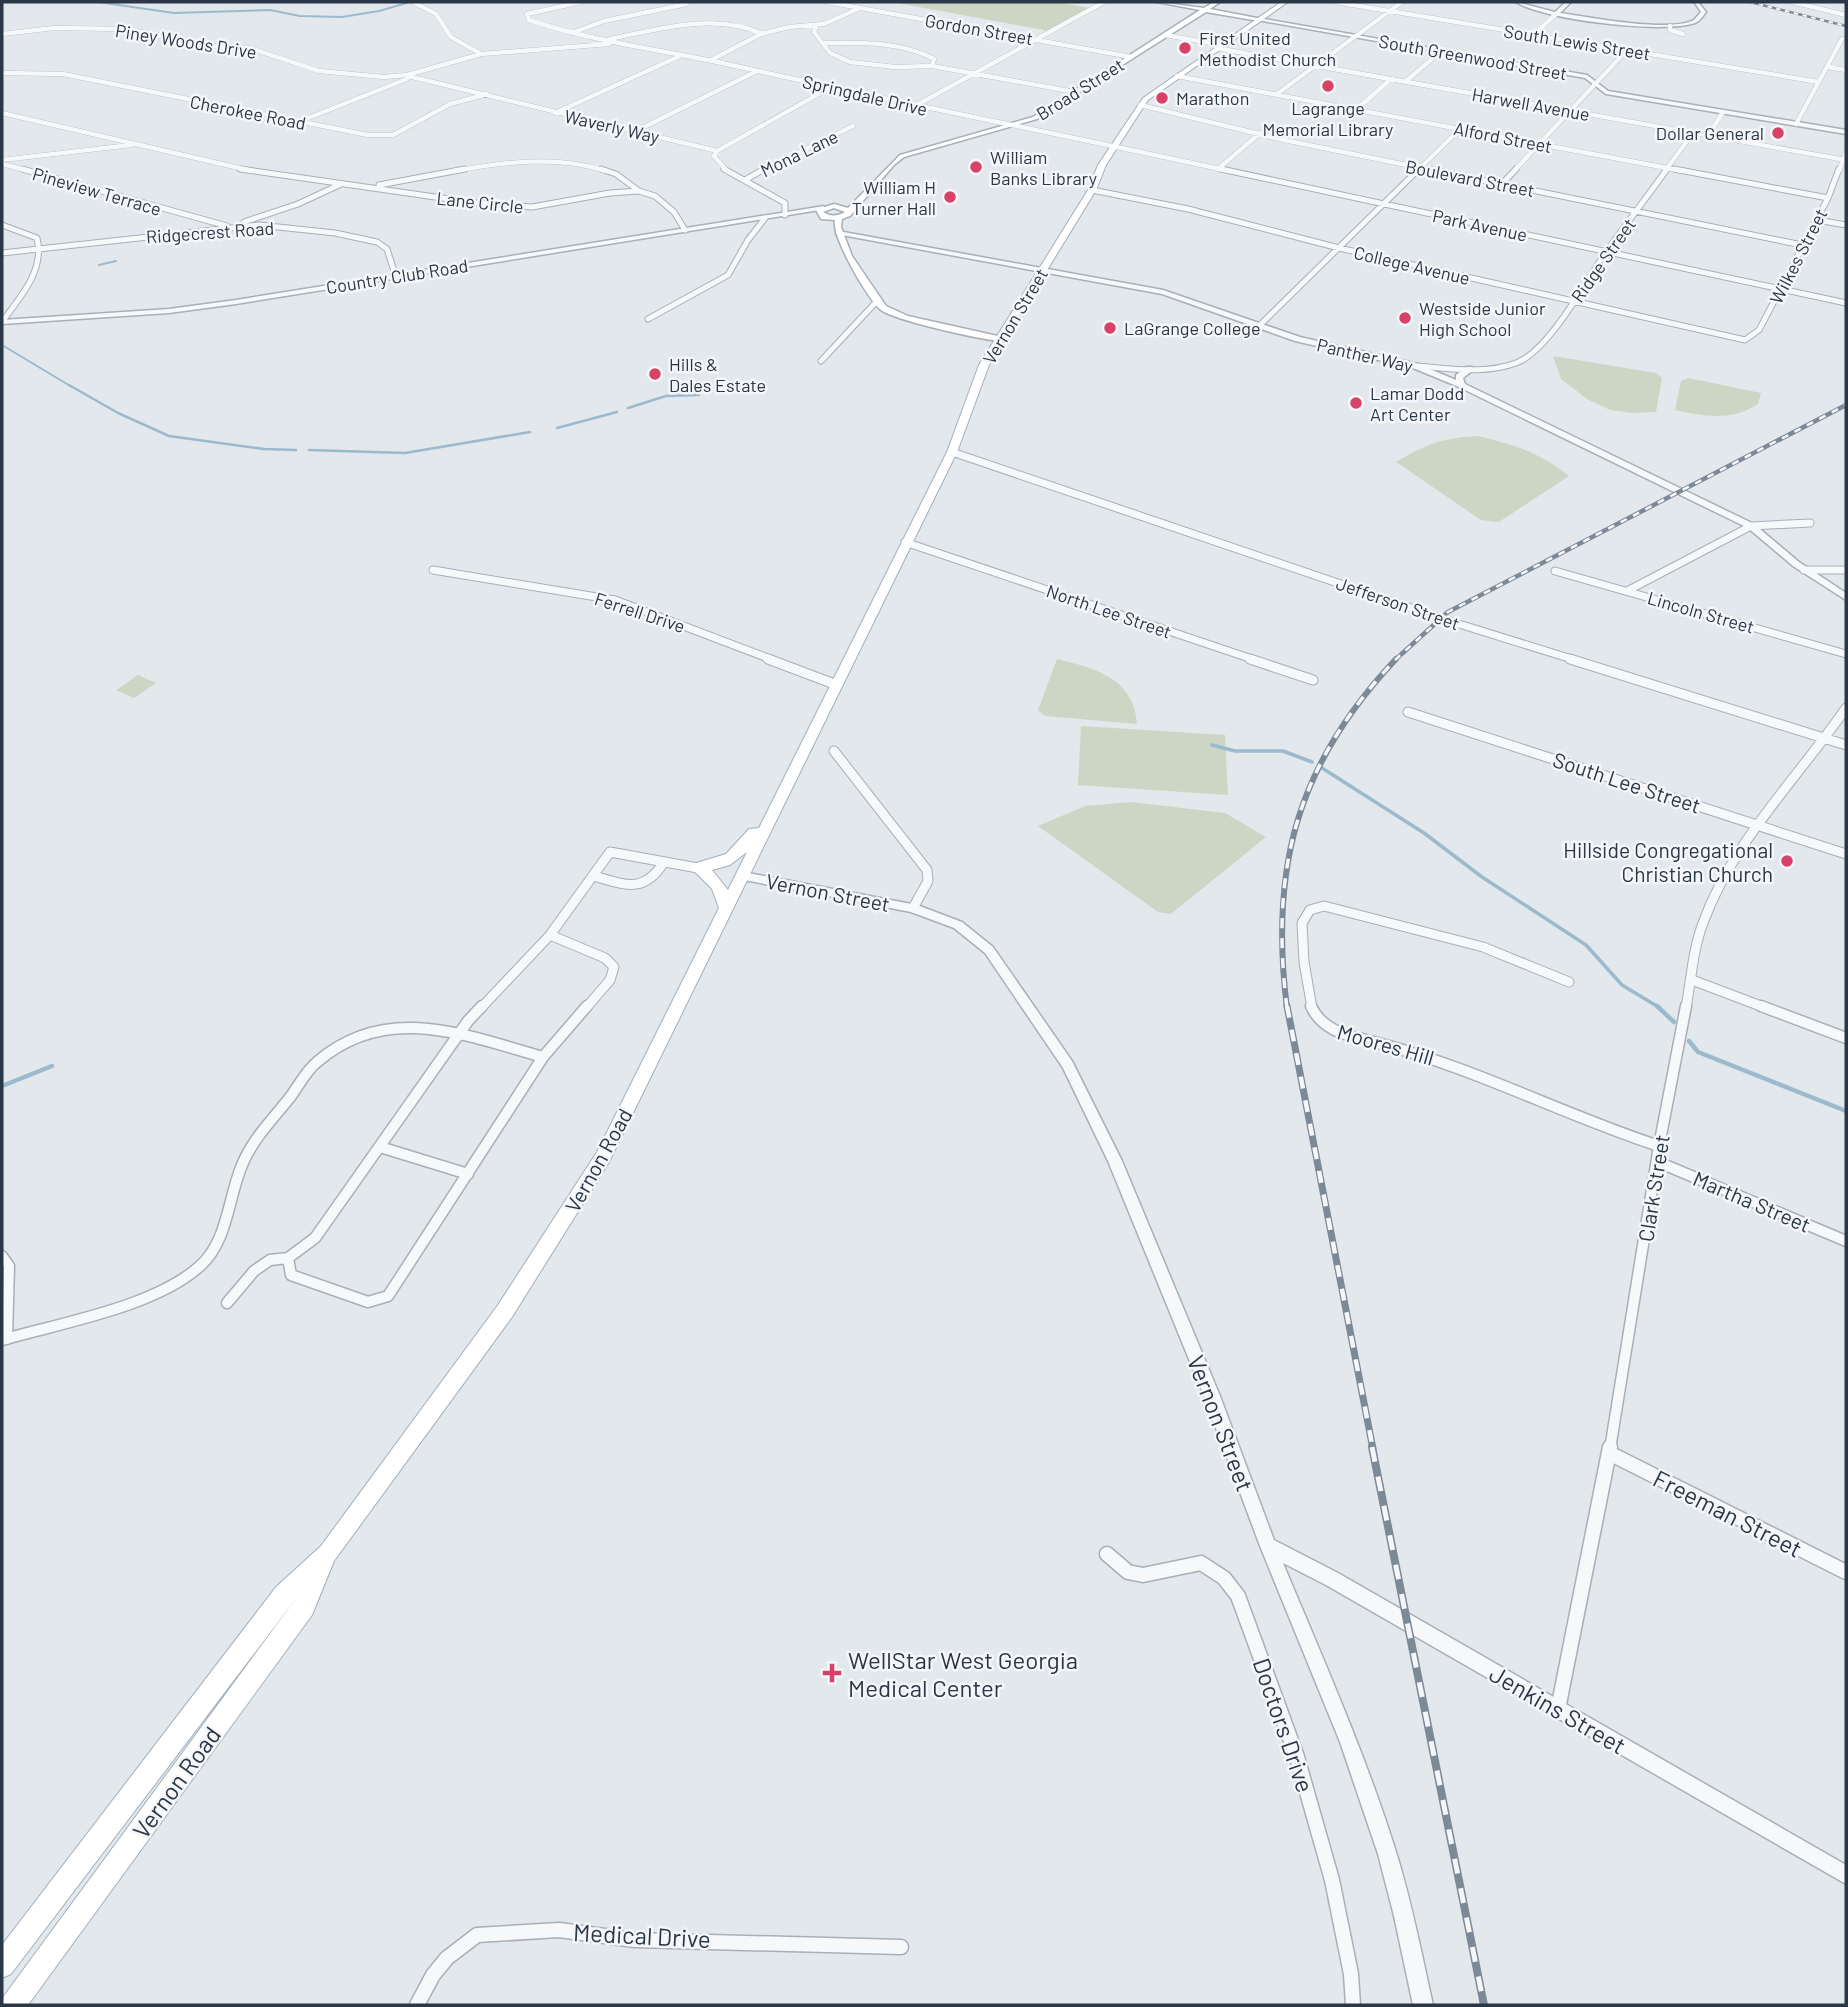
<svg xmlns="http://www.w3.org/2000/svg" width="1848" height="2007" font-family="Barlow,sans-serif">
  <style>
    .green { fill: #cbd7c4 }
    .lines { fill: none; stroke-linecap: round; stroke-linejoin: round }
    .stream-far3 { stroke: #9cbace; stroke-width: 2 }
    .stream-far2 { stroke: #9cbace; stroke-width: 2.5 }
    .stream-far1 { stroke: #9cbace; stroke-width: 3.5 }
    .stream { stroke: #9cbace; stroke-width: 4.5 }
    .minor-far5-casing { stroke: #a8afb7; stroke-width: 5 }
    .minor-far4-casing { stroke: #a8afb7; stroke-width: 7 }
    .minor-far3-casing { stroke: #a8afb7; stroke-width: 9 }
    .minor-far2-casing { stroke: #a8afb7; stroke-width: 11 }
    .minor-far1-casing { stroke: #a8afb7; stroke-width: 13 }
    .minor-casing { stroke: #a8afb7; stroke-width: 17 }
    .tertiary-casing { stroke: #a8afb7; stroke-width: 3 }
    .secondary-casing { stroke: #a8afb7; stroke-width: 3 }
    .primary-casing { stroke: #a2aeb9; stroke-width: 2 }
    .minor-far5 { stroke: #f7f8fa; stroke-width: 4.5 }
    .minor-far4 { stroke: #f7f8fa; stroke-width: 5 }
    .minor-far3 { stroke: #f7f8fa; stroke-width: 7 }
    .minor-far2 { stroke: #f7f8fa; stroke-width: 9 }
    .minor-far1 { stroke: #f7f8fa; stroke-width: 10 }
    .minor { stroke: #f7f8fa; stroke-width: 14 }
    .tertiary { fill: #f7f8fa; fill-rule: evenodd }
    .secondary { fill: #fff; fill-rule: evenodd }
    .primary { fill: #fff; fill-rule: evenodd }
    .rail-far4-casing { stroke: #7c8997; stroke-width: 2.5 }
    .rail-far3-casing { stroke: #7c8997; stroke-width: 4.5 }
    .rail-far2-casing { stroke: #7c8997; stroke-width: 6 }
    .rail-far1-casing { stroke: #7c8997; stroke-width: 7 }
    .rail-casing { stroke: #7c8997; stroke-width: 8 }
    .rail-far4 { stroke: #f4f6f9; stroke-width: 2; stroke-dasharray: 4.5; stroke-linecap: butt }
    .rail-far3 { stroke: #f4f6f9; stroke-width: 2.5; stroke-dasharray: 7; stroke-linecap: butt }
    .rail-far2 { stroke: #f4f6f9; stroke-width: 3.5; stroke-dasharray: 10; stroke-linecap: butt }
    .rail-far1 { stroke: #f4f6f9; stroke-width: 4.5; stroke-dasharray: 12; stroke-linecap: butt }
    .rail { stroke: #f4f6f9; stroke-width: 5; stroke-dasharray: 15; stroke-linecap: butt }
    .minor-bridge-casing { stroke: #a8afb7; stroke-width: 9; stroke-linecap: butt }
    .minor-bridge { stroke: #f7f8fa; stroke-width: 7 }
    .poi-dot { fill: #d84269; stroke: #f4f6f9; stroke-width: 2.5 }
    .labels { text-anchor: middle; dominant-baseline: central; stroke-width: 5; stroke-linejoin: round; paint-order: stroke }
    .far-street-label { font-size: 18px; fill: #2a3746; stroke: #f4f6f9 }
    .far-poi-label { font-size: 18px; fill: #2a3746; stroke: #f4f6f9; text-anchor: start }
    .street-label { font-size: 21px; fill: #2a3746; stroke: #f4f6f9 }
    .poi-label { font-size: 21px; fill: #2a3746; stroke: #f4f6f9; text-anchor: end }
    .near-street-label { font-size: 24px; fill: #2a3746; stroke: #f4f6f9 }
    .near-poi-label { font-size: 24px; fill: #2a3746; stroke: #f4f6f9; text-anchor: start }
  </style>
  <rect width="100%" height="100%" fill="#e3e8ec"/>
  <!-- green -->
  <path class="green" d="M 892,2 L 1056,2 L 1090,8 L 1049,31 Z
    M 1553,356 L 1656,373 L 1662,378 L 1656,412 L 1632,413 L 1610,410 L 1587,399 L 1561,379 Z
    M 1688,378 L 1761,393 L 1758,404 C 1733,421 1704,417 1675,410 L 1681,381 Z
    M 1478,436 C 1515,445 1539,452 1569,476 L 1499,522 L 1481,520 L 1396,462 C 1426,444 1442,438 1478,436 Z
    M 1057,659 C 1095,668 1135,679 1137,724 L 1045,716 L 1038,710 Z
    M 138,675 L 156,683 L 134,698 L 116,690 Z
    M 1081,726 L 1225,735 L 1228,795 L 1078,785 Z
    M 1131,802 L 1225,813 L 1266,837 L 1171,914 L 1158,912 L 1038,826 L 1085,806 Z"/>
  <g class="lines">
    <!-- stream-far3 -->
    <path class="stream-far3" d="M 98,2 L 174,13 L 270,10 L 300,16 L 342,17 L 379,11 L 410,2
      M 99,265 L 116,261
      M 2,345 L 72,387"/>
    <!-- stream-far2 -->
    <path class="stream-far2" d="M 69,385 L 118,413 L 169,436 L 264,449 L 296,450
      M 628,408 L 666,396 L 699,395
      M 557,428 L 617,412
      M 309,450 L 405,453 L 530,432"/>
    <!-- stream-far1 -->
    <path class="stream-far1" d="M 1212,745 L 1235,751 L 1283,751 L 1312,762
      M 1322,768 L 1424,833 L 1482,877 L 1586,945 L 1622,985 L 1660,1008"/>
    <!-- stream -->
    <path class="stream" d="M 1657,1006 L 1674,1022
      M 1689,1041 L 1698,1052 L 1846,1111
      M 2,1086 L 52,1066"/>
    <defs>
      <path id="minor-far5" d="M 413,2 L 436,14 L 451,37 L 481,54
        M 581,2 L 527,14 L 529,20 C 595,42 663,50 731,65 C 897,102 1063,135 1229,171
        M 827,2 L 1131,57
        M 1335,2 L 1819,82
        M 1792,2 L 1846,15
        M 817,25 L 814,32 L 830,53 L 850,62 L 895,67 L 932,66 L 1075,92
        M 1670,26 L 1670,30 L 1683,34
        M 572,33 L 604,21 L 687,4
        M 2,34 L 54,28 L 127,29 L 208,46 L 250,48 L 319,71 L 384,77 L 407,75 L 481,54 L 609,44
        M 1165,35 L 1222,45
        M 1533,35 L 1556,14
        M 610,39 C 659,29 715,12 763,34
        M 825,43 C 860,42 903,42 934,59 L 932,66
        M 1216,48 L 1846,160
        M 711,60 L 761,34 L 789,27 L 824,24 L 860,8
        M 1827,67 L 1846,70
        M 2,73 L 63,74 L 368,135 L 393,135 L 450,104 L 487,94
        M 408,76 L 717,151
        M 1177,76 L 1683,171
        M 1405,82 L 1441,51
        M 1277,94 L 1402,2
        M 1140,105 L 1284,140 L 1436,171
        M 915,106 L 1104,2
        M 1357,109 L 1391,79
        M 2,113 L 252,171
        M 555,113 L 680,56
        M 298,122 L 407,79
        M 1796,124 L 1842,39
        M 636,131 L 757,71
        M 1708,136 L 1723,112
        M 717,151 L 831,87
        M 717,151 L 714,156 L 727,171
        M 2,160 L 131,145
        M 2,164 L 29,171
        M 1218,169 L 1260,133
        M 454,171 C 505,162 557,155 606,171
        M 761,171 L 853,126
        M 1417,171 L 1460,129
        M 1514,171 L 1627,50
        M 1665,171 L 1693,133
        M 1839,171 L 1846,152"/>
      <path id="minor-far4" d="M 22,169 L 227,226
        M 240,169 L 477,203 L 532,207 L 610,193 L 639,191 L 655,196 L 674,212 L 685,230
        M 601,169 L 616,174 L 639,191
        M 724,169 L 785,203 L 785,215
        M 1221,169 L 1846,303
        M 1428,169 L 1802,245
        M 1674,169 L 1828,198
        M 745,180 L 764,169
        M 379,185 L 465,169
        M 1501,185 L 1516,169
        M 1092,190 L 1188,209 L 1339,248 L 1745,340 L 1759,330 L 1828,198 L 1839,169
        M 1817,220 L 1846,225
        M 244,222 L 298,204 L 341,184
        M 2,225 L 37,238 C 45,271 20,297 2,322
        M 2,253 L 259,225 L 335,233 L 377,242 L 387,249 L 396,277
        M 648,319 L 728,275 L 748,240 L 765,218
        M 1260,325 L 1419,169
        M 821,361 L 877,301
        M 1415,366 C 1448,368 1484,375 1516,363 C 1548,352 1587,280 1606,252 C 1626,224 1647,197 1667,169"/>
      <path id="minor-far3" d="M 952,452 L 1426,613
        M 905,542 L 1255,660
        M 433,570 L 615,600 L 773,660
        M 1804,570 L 1846,570
        M 1555,571 L 1846,654
        M 1627,591 L 1751,526 L 1810,523
        M 1459,624 L 1575,660"/>
      <path id="minor-far2" d="M 768,659 L 837,685
        M 1250,659 L 1313,680
        M 1570,659 L 1846,745
        M 1408,712 L 1846,854
        M 834,751 L 927,870 L 928,881 L 913,908
        M 594,876 C 625,885 644,894 664,862
        M 550,935 L 605,958 L 614,967 L 610,980 L 586,1008
        M 1692,980 L 1766,1008
        M 481,1008 L 550,935 L 610,852 L 698,868
        M 1312,1008 L 1304,962 L 1302,923 L 1310,910 L 1324,906 L 1483,947 L 1569,982
        M 1686,1008 C 1691,980 1693,949 1703,923 C 1733,841 1797,779 1846,708"/>
      <path id="minor-far1" d="M 1311,1006 C 1323,1033 1352,1036 1378,1043 C 1475,1068 1564,1115 1659,1146
        M 1761,1006 L 1846,1038
        M 380,1147 L 468,1174
        M 1658,1162 L 1846,1241
        M 2,1256 L 9,1266 L 7,1339
        M 288,1258 L 291,1275 L 368,1302 L 388,1296 L 543,1057 L 587,1006
        M 227,1303 L 254,1271 L 270,1260 L 288,1258 L 315,1238 L 468,1021 L 482,1006
        M 2,1340 C 60,1323 155,1307 200,1266 C 228,1241 228,1198 242,1165 C 253,1138 274,1118 291,1096 C 299,1085 306,1071 317,1062 C 386,1002 465,1035 543,1057
        M 1610,1449 L 1659,1146 L 1686,1006"/>
      <path id="minor" d="M 1609,1453 L 1846,1572
        M 1107,1554 L 1128,1572 L 1143,1575 L 1201,1563 L 1224,1578 L 1238,1596 L 1297,1757 L 1332,1880 L 1351,1974 L 1353,2005
        M 1558,1709 L 1610,1447
        M 417,2005 L 433,1975 L 447,1958 L 477,1935 L 559,1930 L 635,1940 L 901,1947"/>
      <path id="tertiary" d="M 1516,2 L 1555,12 L 1566,2 L 1571,2 L 1560,13 C 1589,17 1668,33 1694,20 C 1695,19 1700,13 1701,12 L 1694,2 L 1698,2 L 1706,12 C 1703,16 1700,21 1695,23 C 1662,34 1544,20 1516,2 Z
        M 1259,18 L 1587,75 L 1608,91 L 1846,130 L 1846,134 L 1606,94 L 1585,78 L 1257,20 Z
        M 824,206 L 826,209 L 236,304 L 169,313 L 2,324 L 2,320 L 169,309 L 236,300 Z
        M 838,231 L 1163,290 L 1300,337 L 1418,364 L 1456,380 L 1456,375 L 1466,367 L 1472,367 L 1472,371 L 1463,378 L 1465,384 L 1754,524 L 1799,562 L 1846,593 L 1846,600 L 1793,566 L 1748,528 L 1459,387 L 1413,368 L 1295,341 L 1162,294 L 836,234 L 836,232 Z
        M 743,872 L 917,905 L 962,922 L 993,947 L 1072,1061 L 1122,1161 L 1220,1396 L 1274,1540 L 1338,1573 L 1846,1865 L 1846,1884 L 1326,1585 L 1283,1563 C 1323,1659 1366,1755 1397,1855 C 1412,1904 1422,1955 1433,2005 L 1413,2005 L 1394,1916 L 1378,1854 L 1340,1742 L 1260,1546 L 1204,1396 L 1108,1161 L 1063,1068 L 985,953 L 954,928 L 911,912 L 739,879 L 737,876 Z"/>
      <path id="secondary" d="M 1157,2 L 1204,8 L 1214,2 L 1220,2 L 1210,9 L 1262,19 L 1259,21 L 1206,12 L 1037,119 L 904,157 L 894,165 L 850,216 L 842,219 L 841,227 L 852,256 L 886,306 L 908,316 L 1002,337 L 1002,341 C 986,341 893,320 881,310 C 868,300 831,236 835,220 L 821,219 L 816,210 L 834,204 L 848,208 L 900,155 L 1033,117 L 1200,10 ZM 834,208 L 845,212 C 838,216 830,217 823,212 Z"/>
      <path id="primary" d="M 1281,2 L 1288,2 L 1148,100 L 1106,165 L 1096,190 L 989,365 L 957,452 L 609,1162 L 512,1317 L 334,1561 L 312,1615 L 28,2005 L 2,2005 L 4,1996 L 297,1597 L 11,1974 L 2,1978 L 2,1945 L 276,1587 L 321,1546 L 498,1305 L 597,1152 L 719,908 L 712,889 L 691,868 L 693,864 L 726,854 L 749,829 L 759,828 L 947,452 L 979,365 L 1088,190 L 1098,165 L 1143,98 ZM 747,852 L 728,890 L 712,870 L 730,865 Z"/>
    </defs>
    <!-- minor-far5 casing -->
    <use href="#minor-far5" class="minor-far5-casing"/>
    <!-- minor-far4 casing -->
    <use href="#minor-far4" class="minor-far4-casing"/>
    <!-- minor-far3 casing -->
    <use href="#minor-far3" class="minor-far3-casing"/>
    <!-- minor-far2 casing -->
    <use href="#minor-far2" class="minor-far2-casing"/>
    <!-- minor-far1 casing -->
    <use href="#minor-far1" class="minor-far1-casing"/>
    <!-- minor casing -->
    <use href="#minor" class="minor-casing"/>
    <!-- tertiary casing -->
    <use href="#tertiary" class="tertiary-casing"/>
    <!-- secondary casing -->
    <use href="#secondary" class="secondary-casing"/>
    <!-- primary casing -->
    <use href="#primary" class="primary-casing"/>
    <!-- minor-far5 -->
    <use href="#minor-far5" class="minor-far5"/>
    <!-- minor-far4 -->
    <use href="#minor-far4" class="minor-far4"/>
    <!-- minor-far3 -->
    <use href="#minor-far3" class="minor-far3"/>
    <!-- minor-far2 -->
    <use href="#minor-far2" class="minor-far2"/>
    <!-- minor-far1 -->
    <use href="#minor-far1" class="minor-far1"/>
    <!-- minor -->
    <use href="#minor" class="minor"/>
    <!-- tertiary -->
    <use href="#tertiary" class="tertiary"/>
    <!-- secondary -->
    <use href="#secondary" class="secondary"/>
    <!-- primary -->
    <use href="#primary" class="primary"/>
    <defs>
      <path id="rail-far4" d="M 1750,2 L 1846,26"/>
      <path id="rail-far3" d="M 1395,660 L 1448,612 L 1846,405"/>
      <path id="rail-far2" d="M 1287,1008 C 1269,866 1298,763 1396,659"/>
      <path id="rail-far1" d="M 1287,1006 L 1373,1449"/>
      <path id="rail" d="M 1372,1447 L 1484,2005"/>
    </defs>
    <!-- rail-far4 casing -->
    <use href="#rail-far4" class="rail-far4-casing"/>
    <!-- rail-far3 casing -->
    <use href="#rail-far3" class="rail-far3-casing"/>
    <!-- rail-far2 casing -->
    <use href="#rail-far2" class="rail-far2-casing"/>
    <!-- rail-far1 casing -->
    <use href="#rail-far1" class="rail-far1-casing"/>
    <!-- rail casing -->
    <use href="#rail" class="rail-casing"/>
    <!-- rail-far4 -->
    <use href="#rail-far4" class="rail-far4"/>
    <!-- rail-far3 -->
    <use href="#rail-far3" class="rail-far3"/>
    <!-- rail-far2 -->
    <use href="#rail-far2" class="rail-far2"/>
    <!-- rail-far1 -->
    <use href="#rail-far1" class="rail-far1"/>
    <!-- rail -->
    <use href="#rail" class="rail"/>
    <defs>
      <path id="minor-bridge" d="M 1426,613 L 1459,624"/>
    </defs>
    <!-- minor-bridge casing -->
    <use href="#minor-bridge" class="minor-bridge-casing"/>
    <!-- minor-bridge -->
    <use href="#minor-bridge" class="minor-bridge"/>
  </g>
  <!-- markers -->
  <g class="poi-dot">
    <circle cx="1185" cy="48" r="7"/>
    <circle cx="1328" cy="86" r="7"/>
    <circle cx="1162" cy="98" r="7"/>
    <circle cx="1778" cy="133" r="7"/>
    <circle cx="976" cy="167" r="7"/>
    <circle cx="950" cy="197" r="7"/>
    <circle cx="1405" cy="318" r="7"/>
    <circle cx="1110" cy="328" r="7"/>
    <circle cx="655" cy="374" r="7"/>
    <circle cx="1356" cy="403" r="7"/>
    <circle cx="1787" cy="861" r="7"/>
    <path d="M828.5 1662.5h7v7h7v7h-7v7h-7v-7h-7v-7h7z"/>
  </g>
  <g class="labels">
    <!-- far-street labels -->
    <g class="far-street-label">
      <text transform="translate(979 29) rotate(10)">Gordon Street</text>
      <text transform="translate(186 41) rotate(9)">Piney Woods Drive</text>
      <text transform="translate(1577 42) rotate(9)">South Lewis Street</text>
      <text transform="translate(1473 57) rotate(10)">South Greenwood Street</text>
      <text transform="translate(1080 89) rotate(-32)">Broad Street</text>
      <text transform="translate(865 95) rotate(13)">Springdale Drive</text>
      <text transform="translate(1531 104) rotate(10)">Harwell Avenue</text>
      <text transform="translate(248 112) rotate(11)">Cherokee Road</text>
      <text transform="translate(612 126) rotate(13)">Waverly Way</text>
      <text transform="translate(1503 137) rotate(11)">Alford Street</text>
      <text transform="translate(799 153) rotate(-26)">Mona Lane</text>
      <text transform="translate(1470 178) rotate(11)">Boulevard Street</text>
      <text transform="translate(97 191) rotate(16)">Pineview Terrace</text>
      <text transform="translate(480 202) rotate(6)">Lane Circle</text>
      <text transform="translate(1480 225) rotate(12)">Park Avenue</text>
      <text transform="translate(210 232) rotate(-4)">Ridgecrest Road</text>
      <text transform="translate(1798 256) rotate(-63)">Wilkes Street</text>
      <text transform="translate(1603 260) rotate(-55)">Ridge Street</text>
      <text transform="translate(1412 265) rotate(13)">College Avenue</text>
      <text transform="translate(397 276) rotate(-9)">Country Club Road</text>
      <text transform="translate(1015 316) rotate(-59)">Vernon Street</text>
      <text transform="translate(1365 355) rotate(13)">Panther Way</text>
      <text transform="translate(1398 603) rotate(19)">Jefferson Street</text>
      <text transform="translate(1109 611) rotate(19)">North Lee Street</text>
      <text transform="translate(640 612) rotate(18)">Ferrell Drive</text>
      <text transform="translate(1701 612) rotate(16)">Lincoln Street</text>
    </g>
    <!-- far-poi labels -->
    <g class="far-poi-label">
      <text x="1199" y="38">First United<tspan x="1199" dy="21">Methodist Church</tspan></text>
      <text x="1176" y="98">Marathon</text>
      <text x="1328" y="108" text-anchor="middle">Lagrange<tspan x="1328" dy="21">Memorial Library</tspan></text>
      <text x="1764" y="133" text-anchor="end">Dollar General</text>
      <text x="990" y="157">William<tspan x="990" dy="21">Banks Library</tspan></text>
      <text x="936" y="187" text-anchor="end">William H<tspan x="936" dy="21">Turner Hall</tspan></text>
      <text x="1419" y="308">Westside Junior<tspan x="1419" dy="21">High School</tspan></text>
      <text x="1124" y="328">LaGrange College</text>
      <text x="669" y="364">Hills &amp;<tspan x="669" dy="21">Dales Estate</tspan></text>
      <text x="1370" y="393">Lamar Dodd<tspan x="1370" dy="21">Art Center</tspan></text>
    </g>
    <!-- street labels -->
    <g class="street-label">
      <text transform="translate(1627 782) rotate(18)">South Lee Street</text>
      <text transform="translate(828 892) rotate(11)">Vernon Street</text>
      <text transform="translate(1386 1044) rotate(16)">Moores Hill</text>
      <text transform="translate(598 1160) rotate(-61)">Vernon Road</text>
      <text transform="translate(1653 1188) rotate(-81)">Clark Street</text>
      <text transform="translate(1752 1201) rotate(23)">Martha Street</text>
    </g>
    <!-- poi labels -->
    <g class="poi-label">
      <text x="1773" y="849">Hillside Congregational<tspan x="1773" dy="24">Christian Church</tspan></text>
    </g>
    <!-- near-street labels -->
    <g class="near-street-label">
      <text transform="translate(1221 1423) rotate(69)">Vernon Street</text>
      <text transform="translate(1728 1513) rotate(27)">Freeman Street</text>
      <text transform="translate(1558 1709) rotate(30)">Jenkins Street</text>
      <text transform="translate(1284 1725) rotate(71)">Doctors Drive</text>
      <text transform="translate(176 1782) rotate(-54)">Vernon Road</text>
      <text transform="translate(642 1935) rotate(3)">Medical Drive</text>
    </g>
    <!-- near-poi labels -->
    <g class="near-poi-label">
      <text x="848" y="1659">WellStar West Georgia<tspan x="848" dy="28">Medical Center</tspan></text>
    </g>
  </g>
  <!-- border -->
  <rect width="1848" height="2007" fill="none" stroke="#2a3746" stroke-width="7"/>
</svg>
